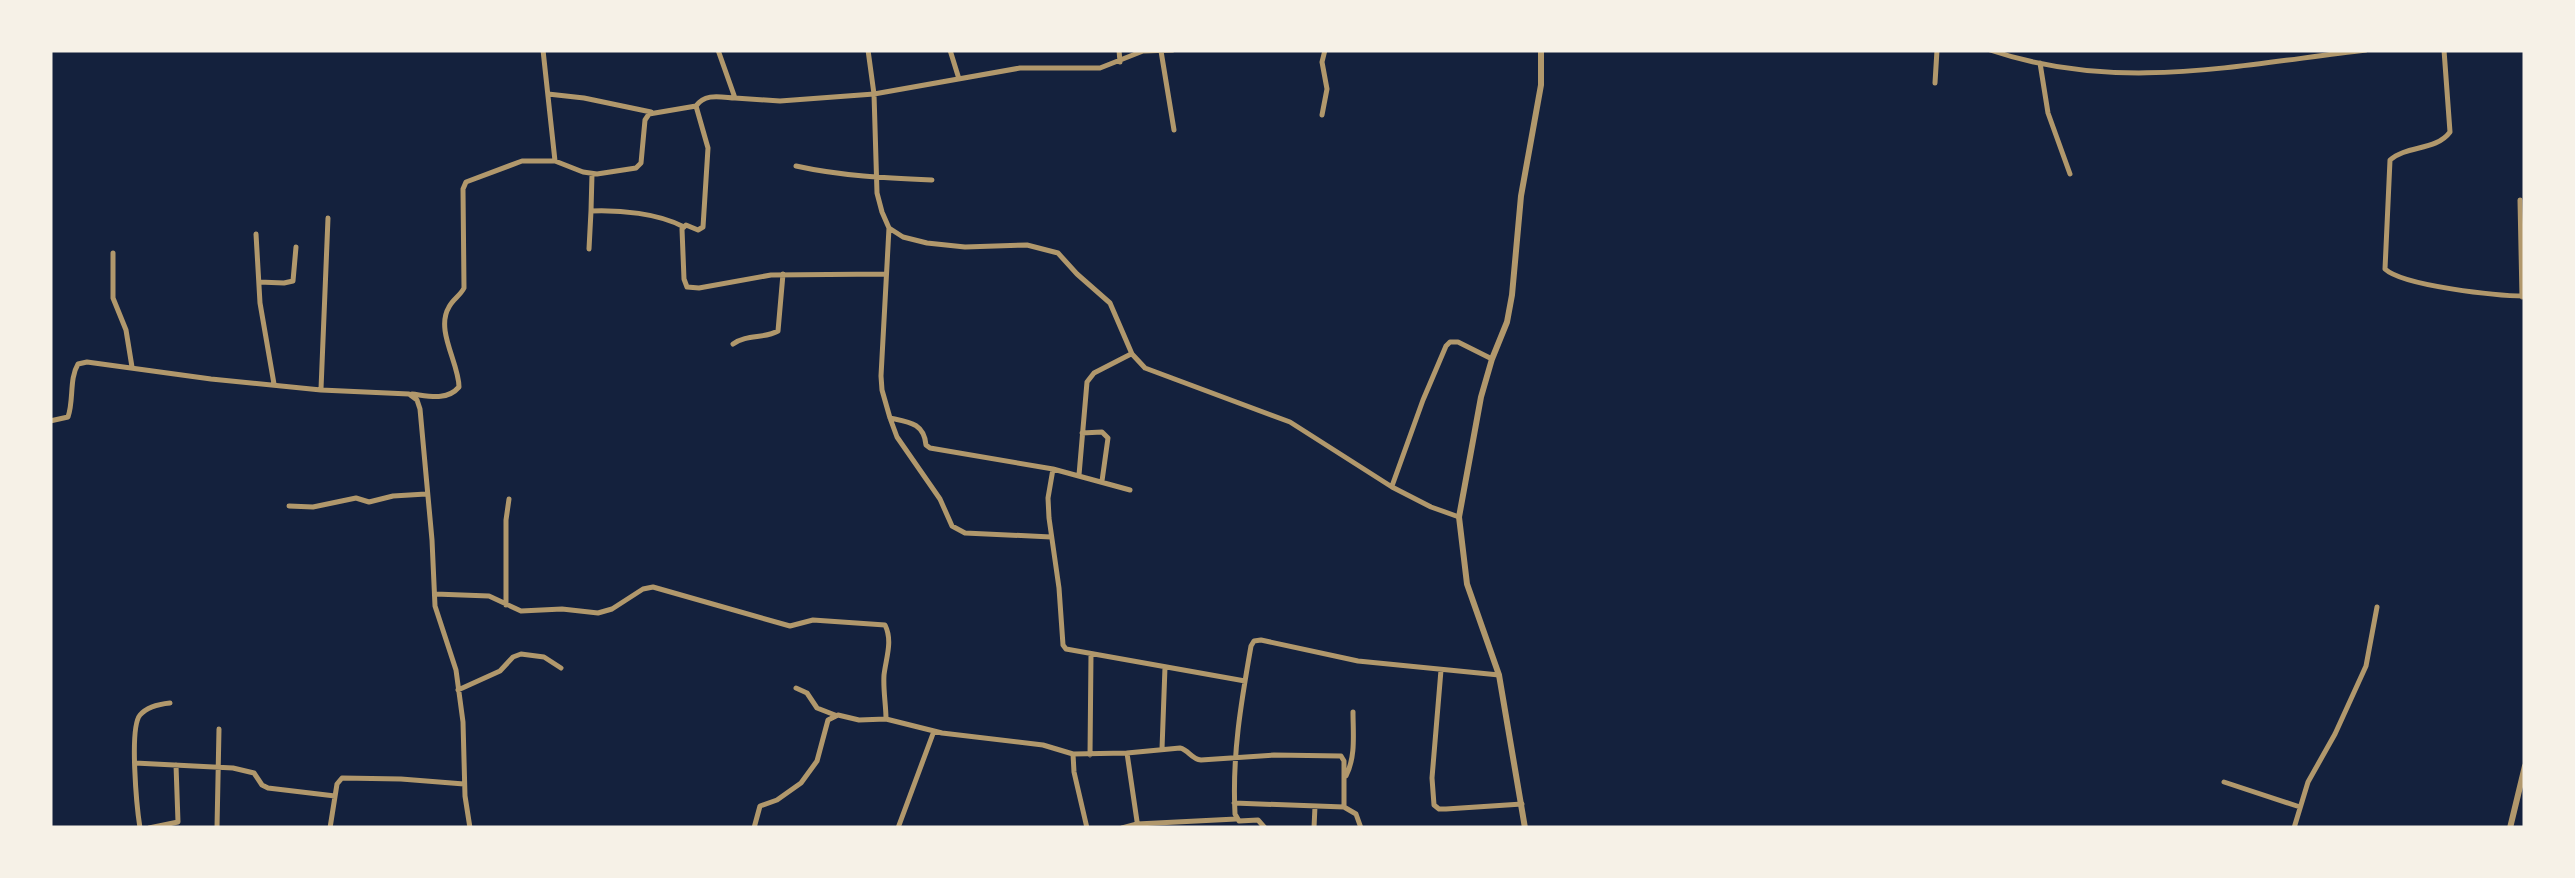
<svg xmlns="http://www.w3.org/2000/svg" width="2575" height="878" font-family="'Alegreya Sans',sans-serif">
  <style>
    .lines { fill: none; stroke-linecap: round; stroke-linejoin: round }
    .minor { stroke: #b1986c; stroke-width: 5 }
    .tertiary { stroke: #b1986c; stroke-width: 6 }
  </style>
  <rect width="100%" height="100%" fill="#14213d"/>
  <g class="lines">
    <!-- minor -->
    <path class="minor" d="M 543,50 L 555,161
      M 718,50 L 735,98 L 780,101 L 874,94 L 1020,68 L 1100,68 L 1143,51 L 1173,50
      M 868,50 L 874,94 L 877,193 L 882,212 L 889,228 L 903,237 L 927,243 L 965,247 L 1027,245 L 1058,253 L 1077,274 L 1110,303 L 1132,354 L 1145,368 L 1290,422 L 1392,487 L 1431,507 L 1459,517
      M 950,50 L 959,79
      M 1119,50 L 1120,62
      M 1990,50 C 2117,93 2237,65 2366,50
      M 2444,50 L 2450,132 C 2436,151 2407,145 2390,160 L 2385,269 C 2403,286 2498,296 2525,296
      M 1161,51 L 1174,130
      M 2040,63 L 2048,113 L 2070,174
      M 1935,83 L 1937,50
      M 548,94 L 584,98 L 651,112
      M 735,98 C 720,97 705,93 696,106 L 708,148 L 703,227 L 698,230 L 686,225 L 682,229 L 684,279 L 687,287 L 699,288 L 771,275 L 886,274
      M 1322,115 L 1327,89 L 1322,62 L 1325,50
      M 796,166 C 841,176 886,178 932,180
      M 2520,200 L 2522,297
      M 591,211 L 592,174
      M 889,228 L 881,376 L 882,390 L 890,418 C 909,422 924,423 926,445 L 930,448 L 1053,469 L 1130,490
      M 256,234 L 260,303 L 274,384
      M 589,249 L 591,211 C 620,210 658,213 684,227
      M 113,253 L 113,298 L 126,330 L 132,367
      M 259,282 L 284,283 L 293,281 L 296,247
      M 733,344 C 747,334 764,339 778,331 L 783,274
      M 321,389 L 328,218
      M 412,394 C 429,396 447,401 459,387 C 459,363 435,330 449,307 C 453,299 460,296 464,288 L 463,189 L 466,182 L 522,161 L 555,161 L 583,172 L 597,174 L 636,168 L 641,163 L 645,120 L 649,114 L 696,106
      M 890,418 L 897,437 L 940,499 L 952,526 L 965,533 L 1051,537
      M 50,421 L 68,417 C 74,400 69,379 78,364 L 87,362 L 211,379 L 321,390 L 409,394 L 417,400 L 420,409 L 432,540 L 435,606 L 456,670 L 463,722 L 465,796 L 470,828
      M 1082,433 L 1102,432 L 1108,438 L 1102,481
      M 1053,469 L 1048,498 L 1049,518 L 1059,588 L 1063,645 L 1066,649 L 1245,681
      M 1079,475 L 1087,382 L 1094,373 L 1131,354
      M 1392,486 L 1423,400 L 1446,346 L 1450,342 L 1458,342 L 1492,359
      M 289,506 L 313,507 L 356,498 L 369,502 L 393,496 L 426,494
      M 435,594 L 489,596 L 521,611 L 562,609 L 598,613 L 612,609 L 643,589 L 653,587 L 790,626 L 813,620 L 885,625 C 893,641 886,658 884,675 C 883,690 886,705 886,719
      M 506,605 L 506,520 L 509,499
      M 1441,670 L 1432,778 L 1434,805 L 1439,809 L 1446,809 L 1522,804
      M 796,688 L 807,693 L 817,708 L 835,715
      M 458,690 L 500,671 L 513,657 L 521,654 L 544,657 L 561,668
      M 1162,749 L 1165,667
      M 1127,753 L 1138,828
      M 1073,754 L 1074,772 L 1087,828
      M 1090,755 L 1091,654
      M 135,763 L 233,768 L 254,773 L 262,785 L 268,788 L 335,796
      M 1346,776 C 1356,756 1353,734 1353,712
      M 2224,782 L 2300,807
      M 1234,803 L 1344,807 L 1356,814 L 1361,828
      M 140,828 C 137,809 129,728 140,715 C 147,707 160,704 170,703
      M 149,828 L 178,822 L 176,765
      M 217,828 L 219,729
      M 330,828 L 337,784 L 342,778 L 401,779 L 464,784
      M 754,828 L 760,806 L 777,800 L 801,783 L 817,761 L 828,720 L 838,715 L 859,720 L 886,719 L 942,733 L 1043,745 L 1073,754 L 1127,753 L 1180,748 C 1189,750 1191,759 1201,760 L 1274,755 L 1341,756 L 1344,761 L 1344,807
      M 898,828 L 934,731
      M 1122,828 L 1137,824 L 1236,819
      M 1265,828 L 1258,820 L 1239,821 L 1235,814 C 1232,755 1241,703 1251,646 L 1254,641 L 1261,640 L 1358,661 L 1499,675
      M 1314,828 L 1315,806
      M 2294,828 L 2308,782 L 2335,734 L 2366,666 L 2377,607"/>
    <!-- tertiary -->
    <path class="tertiary" d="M 1525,828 L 1499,675 L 1467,584 L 1459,517 L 1481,397 L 1492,359 L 1507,322 L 1512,295 L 1521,196 L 1541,85 L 1541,50
      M 2510,828 L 2525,766"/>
  </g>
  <!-- border -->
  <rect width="2575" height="878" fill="none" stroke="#f6f1e7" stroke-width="105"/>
</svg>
